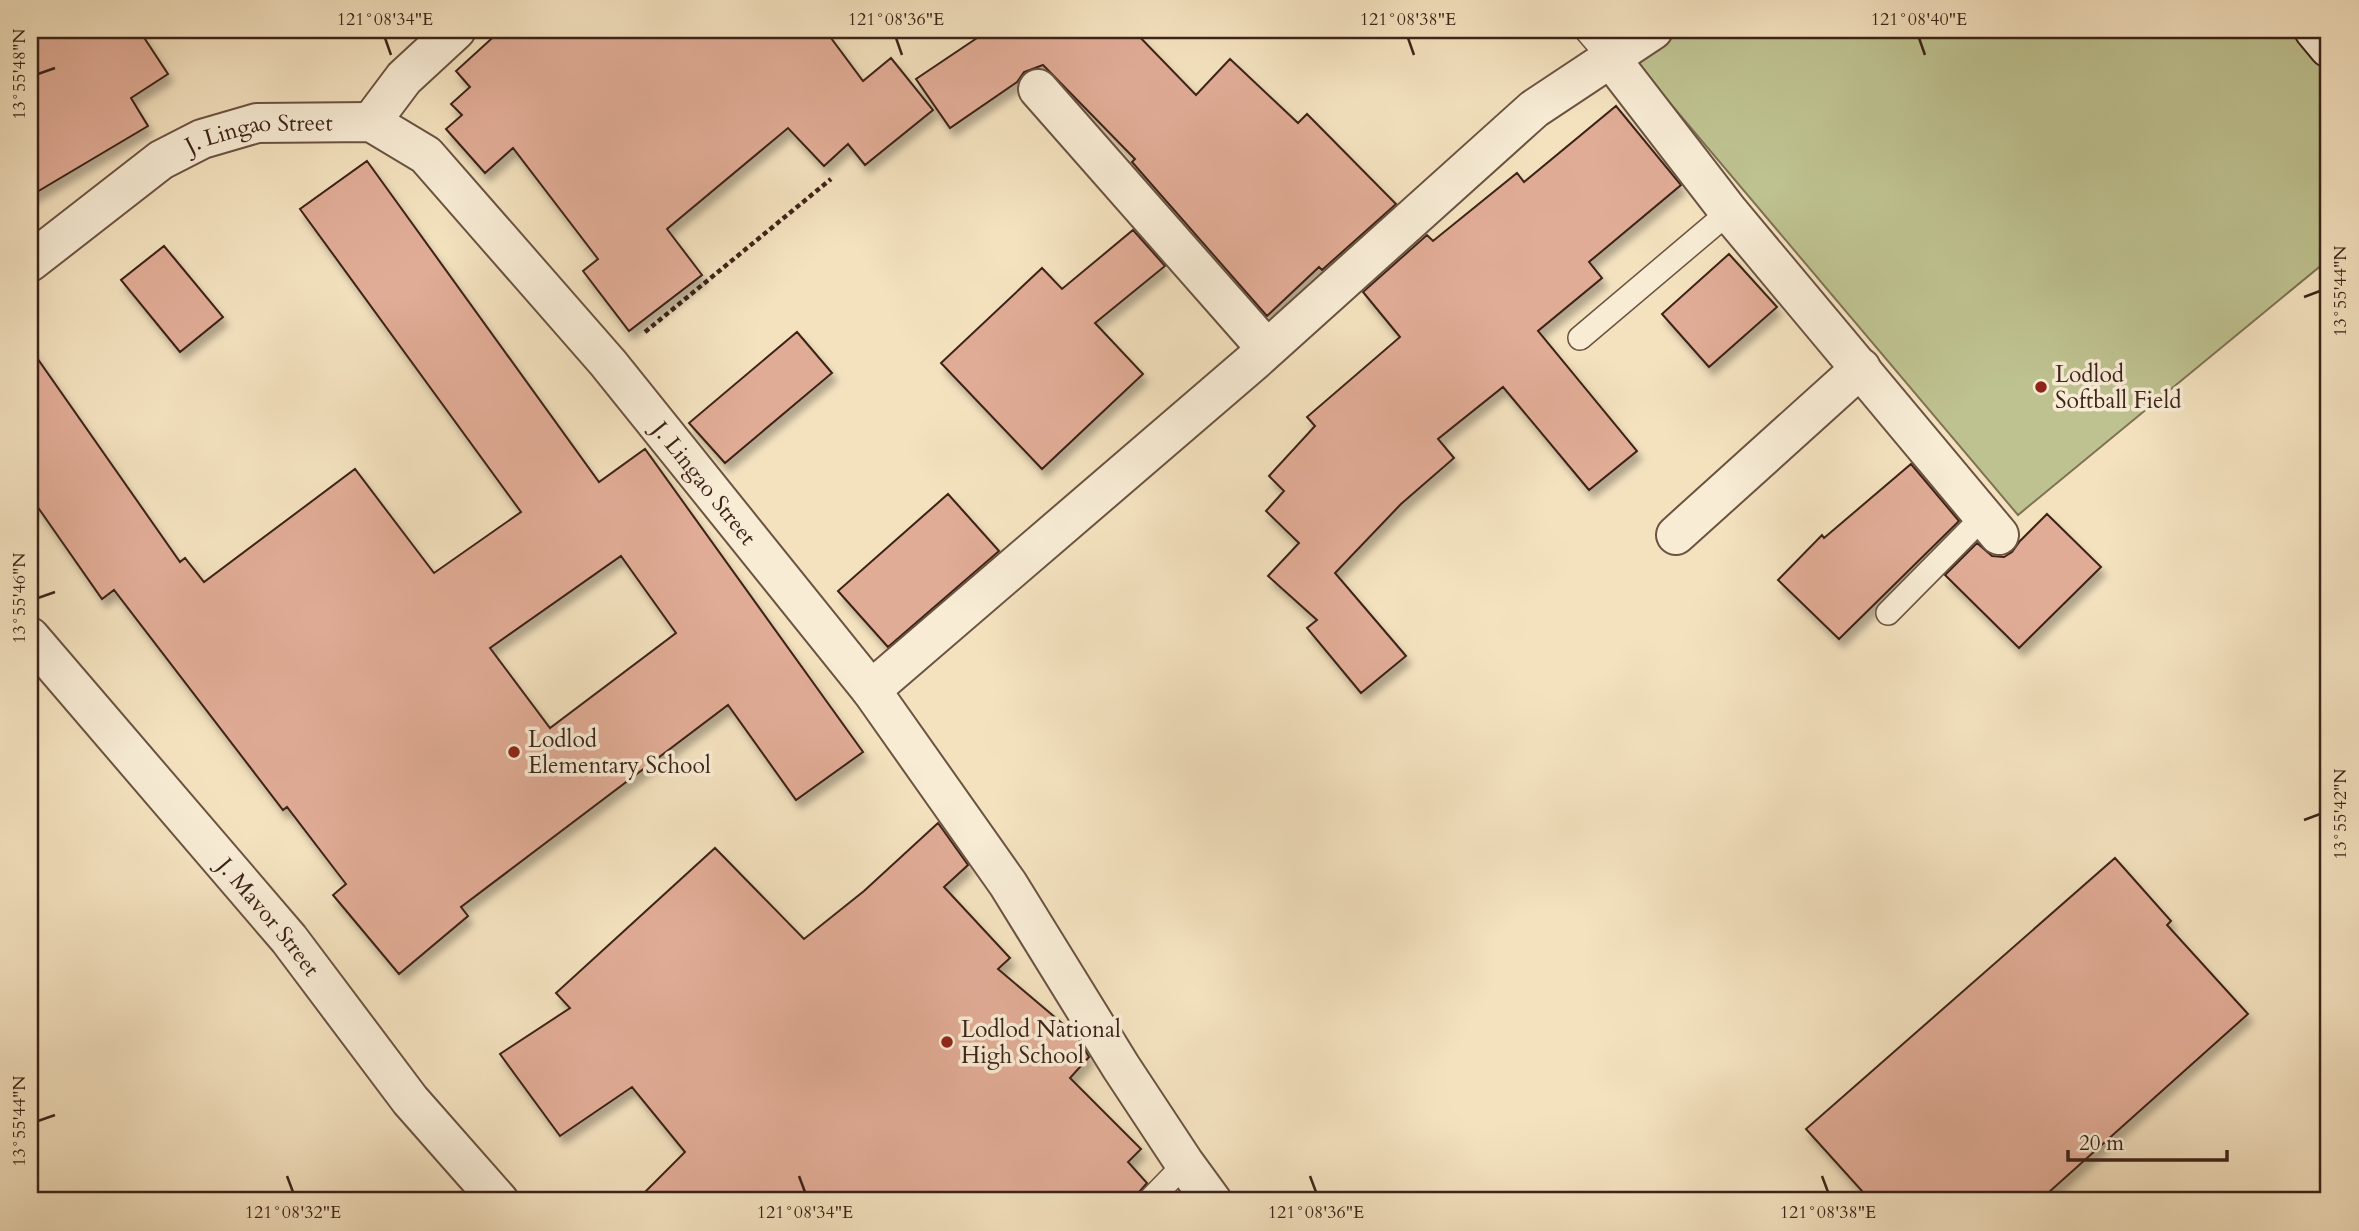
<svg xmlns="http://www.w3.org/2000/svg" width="2359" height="1231" font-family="Cardo,serif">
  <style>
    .green { fill: #bec290; stroke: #7e7254; stroke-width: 2 }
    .building { fill: #e1ac96; stroke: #3d2319; stroke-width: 2; fill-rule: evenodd; filter: url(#shadow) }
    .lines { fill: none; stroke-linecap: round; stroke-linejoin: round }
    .lane-casing { stroke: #6b5342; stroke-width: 26 }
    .street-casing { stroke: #6b5342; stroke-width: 42 }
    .secondary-casing { stroke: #3d2319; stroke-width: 42 }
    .path { stroke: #3d2319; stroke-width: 4.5; stroke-dasharray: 5 3.5; stroke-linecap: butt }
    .lane { stroke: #f8ecd5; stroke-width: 23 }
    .street { stroke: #f8ecd5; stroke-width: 38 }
    .secondary { stroke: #f8ecd5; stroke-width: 38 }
    .ticks { fill: none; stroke: #3d2319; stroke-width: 2.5 }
    .poi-dot { fill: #8f2418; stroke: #f8ecd5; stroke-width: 2.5 }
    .labels { text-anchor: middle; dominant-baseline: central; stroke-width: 7; stroke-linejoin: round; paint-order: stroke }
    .street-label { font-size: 23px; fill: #3d2319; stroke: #f8ecd5 }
    .poi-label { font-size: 23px; fill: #3d2319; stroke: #f8ecd5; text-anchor: start }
    .neatline { fill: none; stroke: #3d2319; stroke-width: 2.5 }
    .ticks-label { font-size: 18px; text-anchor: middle; fill: #3d2319 }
  </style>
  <defs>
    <filter id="shadow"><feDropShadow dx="4.5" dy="8" stdDeviation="3.5" flood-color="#0004"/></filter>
  </defs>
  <rect width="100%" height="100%" fill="#f4e2bf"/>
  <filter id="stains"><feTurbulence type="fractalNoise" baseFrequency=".00286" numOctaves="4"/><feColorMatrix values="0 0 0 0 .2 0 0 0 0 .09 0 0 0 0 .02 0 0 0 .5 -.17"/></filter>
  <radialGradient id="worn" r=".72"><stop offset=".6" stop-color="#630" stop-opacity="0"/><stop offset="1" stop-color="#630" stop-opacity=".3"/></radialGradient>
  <!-- green -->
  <path class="green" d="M 1681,30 L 2303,30 L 2329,61 L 2329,259 L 2018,515 L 1636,63 Z"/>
  <!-- building -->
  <path class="building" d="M 47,30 L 139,30 L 168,74 L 131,98 L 148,126 L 30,196 L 30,45 Z
    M 501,30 L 825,30 L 863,81 L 891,58 L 933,110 L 865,165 L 848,144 L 824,166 L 788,128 L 667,229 L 702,275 L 629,331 L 583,271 L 598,259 L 513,148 L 485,173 L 446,129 L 462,115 L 451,104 L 470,87 L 456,71 Z
    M 989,30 L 1133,30 L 1196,95 L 1230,59 L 1298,123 L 1307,114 L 1396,204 L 1322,270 L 1319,267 L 1267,316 L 1132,162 L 1135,159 L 1043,65 L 1024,72 L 1017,82 L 950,128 L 916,79 Z
    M 1616,106 L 1681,185 L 1589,262 L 1602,278 L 1538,331 L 1637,451 L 1589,490 L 1503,387 L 1438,439 L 1454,458 L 1401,504 L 1335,573 L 1406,656 L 1361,693 L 1307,628 L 1317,620 L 1268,576 L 1299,543 L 1266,511 L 1284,491 L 1269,476 L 1315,426 L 1307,417 L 1400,337 L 1363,292 L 1427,235 L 1433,241 L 1517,173 L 1524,182 Z
    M 367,161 L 599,482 L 645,449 L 863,752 L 796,800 L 728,705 L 461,907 L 468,916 L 399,974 L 333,895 L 346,884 L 287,807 L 283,810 L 114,590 L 102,599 L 30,496 L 30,348 L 180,562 L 185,558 L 204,582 L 355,469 L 434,573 L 521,512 L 300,209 ZM 621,556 L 676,633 L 550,728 L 490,648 Z
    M 1133,230 L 1165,266 L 1095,323 L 1143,374 L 1042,469 L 941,363 L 1042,268 L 1062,289 Z
    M 164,246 L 223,317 L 180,352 L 121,280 Z
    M 1729,254 L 1777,307 L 1709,367 L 1662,314 Z
    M 797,332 L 832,373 L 725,463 L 689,423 Z
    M 1911,464 L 1959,521 L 1839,639 L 1778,580 L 1822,535 L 1824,538 Z
    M 948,494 L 999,551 L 888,647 L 838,591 Z
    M 2047,514 L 2101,567 L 2019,648 L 1945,575 L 1977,543 L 1992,556 L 2004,557 L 2012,552 L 2020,541 Z
    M 938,823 L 968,865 L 944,887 L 1010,958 L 998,969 L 1076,1035 L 1089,1057 L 1070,1078 L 1141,1149 L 1128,1162 L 1147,1183 L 1139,1192 L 1135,1201 L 636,1201 L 685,1152 L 632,1087 L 560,1136 L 500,1054 L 570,1008 L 556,993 L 715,848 L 804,939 L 864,891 Z
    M 2115,858 L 2171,921 L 2167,925 L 2248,1014 L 2039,1201 L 1871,1201 L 1806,1129 Z"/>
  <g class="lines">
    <defs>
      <path id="lane" d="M 1586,30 L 1611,59
        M 1580,338 L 1729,212
        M 1888,613 L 1984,516
        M 1149,1201 L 1185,1164"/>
      <g id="street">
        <path d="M 1611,59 L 1729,212 L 1999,535"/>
        <path d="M 1038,89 L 1266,348"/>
        <path d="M 371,122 L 404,78 L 456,30"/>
        <path id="s1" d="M 30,262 L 161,160 L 202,139 L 257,123 L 371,122 L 426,155 L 608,363 L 871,690 L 1008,884 L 1121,1067 L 1185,1164 L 1212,1201"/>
        <path d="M 1676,535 L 1861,368"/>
        <path id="s2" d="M 30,637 L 289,939 L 410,1100 L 499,1201"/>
        <path d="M 871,690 L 1255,360 L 1534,109 L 1653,30"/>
      </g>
      <path id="secondary" d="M 2314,30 L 2329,48"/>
    </defs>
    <!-- lane casing -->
    <use href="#lane" class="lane-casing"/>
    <!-- street casing -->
    <use href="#street" class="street-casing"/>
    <!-- secondary casing -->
    <use href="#secondary" class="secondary-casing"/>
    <!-- path -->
    <path class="path" d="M 645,332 L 831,179"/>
    <!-- lane -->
    <use href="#lane" class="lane"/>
    <!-- street -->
    <use href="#street" class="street"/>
    <!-- secondary -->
    <use href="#secondary" class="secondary"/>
  </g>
  <!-- ticks -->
  <path class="ticks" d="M 385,38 L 391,55M 896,38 L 902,55M 1408,38 L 1414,55M 1919,38 L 1925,55M 38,74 L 55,68M 2304,297 L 2320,291M 38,598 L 55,592M 2304,820 L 2320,814M 38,1121 L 55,1115M 287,1176 L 293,1192M 799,1176 L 805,1192M 1310,1176 L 1316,1192M 1822,1176 L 1828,1192"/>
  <!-- markers -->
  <g class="poi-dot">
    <circle cx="2041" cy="387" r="7"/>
    <circle cx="514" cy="752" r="7"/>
    <circle cx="947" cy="1042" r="7"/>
  </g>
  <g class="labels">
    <!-- street labels -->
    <g class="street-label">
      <text stroke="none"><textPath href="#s1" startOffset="270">J. Lingao Street</textPath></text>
      <text stroke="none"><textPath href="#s1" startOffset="878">J. Lingao Street</textPath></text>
      <text stroke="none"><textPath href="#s2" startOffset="368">J. Mavor Street</textPath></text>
    </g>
    <!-- poi labels -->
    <g class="poi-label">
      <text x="2055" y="374">Lodlod<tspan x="2055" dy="26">Softball Field</tspan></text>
      <text x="528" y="739">Lodlod<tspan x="528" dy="26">Elementary School</tspan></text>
      <text x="961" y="1029">Lodlod National<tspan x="961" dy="26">High School</tspan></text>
    </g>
  </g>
  <!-- margin -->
  <rect width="2359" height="1231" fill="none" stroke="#f4e2bf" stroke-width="77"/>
  <!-- scale -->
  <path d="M2068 1150v10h159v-10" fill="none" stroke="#3d2319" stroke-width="3.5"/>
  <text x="2079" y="1150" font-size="21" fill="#3d2319" stroke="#f8ecd5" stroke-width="5" paint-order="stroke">20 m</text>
  <rect x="38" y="38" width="2282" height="1154" class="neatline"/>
  <g class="ticks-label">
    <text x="385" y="25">121°08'34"E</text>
    <text x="896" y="25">121°08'36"E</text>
    <text x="1408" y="25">121°08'38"E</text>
    <text x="1919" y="25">121°08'40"E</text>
    <text transform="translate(19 74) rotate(-90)" y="6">13°55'48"N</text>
    <text transform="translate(2340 291) rotate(-90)" y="6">13°55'44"N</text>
    <text transform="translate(19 598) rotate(-90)" y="6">13°55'46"N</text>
    <text transform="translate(2340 814) rotate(-90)" y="6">13°55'42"N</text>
    <text transform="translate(19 1121) rotate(-90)" y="6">13°55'44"N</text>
    <text x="293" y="1218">121°08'32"E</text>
    <text x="805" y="1218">121°08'34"E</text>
    <text x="1316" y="1218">121°08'36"E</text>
    <text x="1828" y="1218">121°08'38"E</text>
  </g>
  <rect width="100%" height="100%" filter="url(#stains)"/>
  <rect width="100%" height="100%" fill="url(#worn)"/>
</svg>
